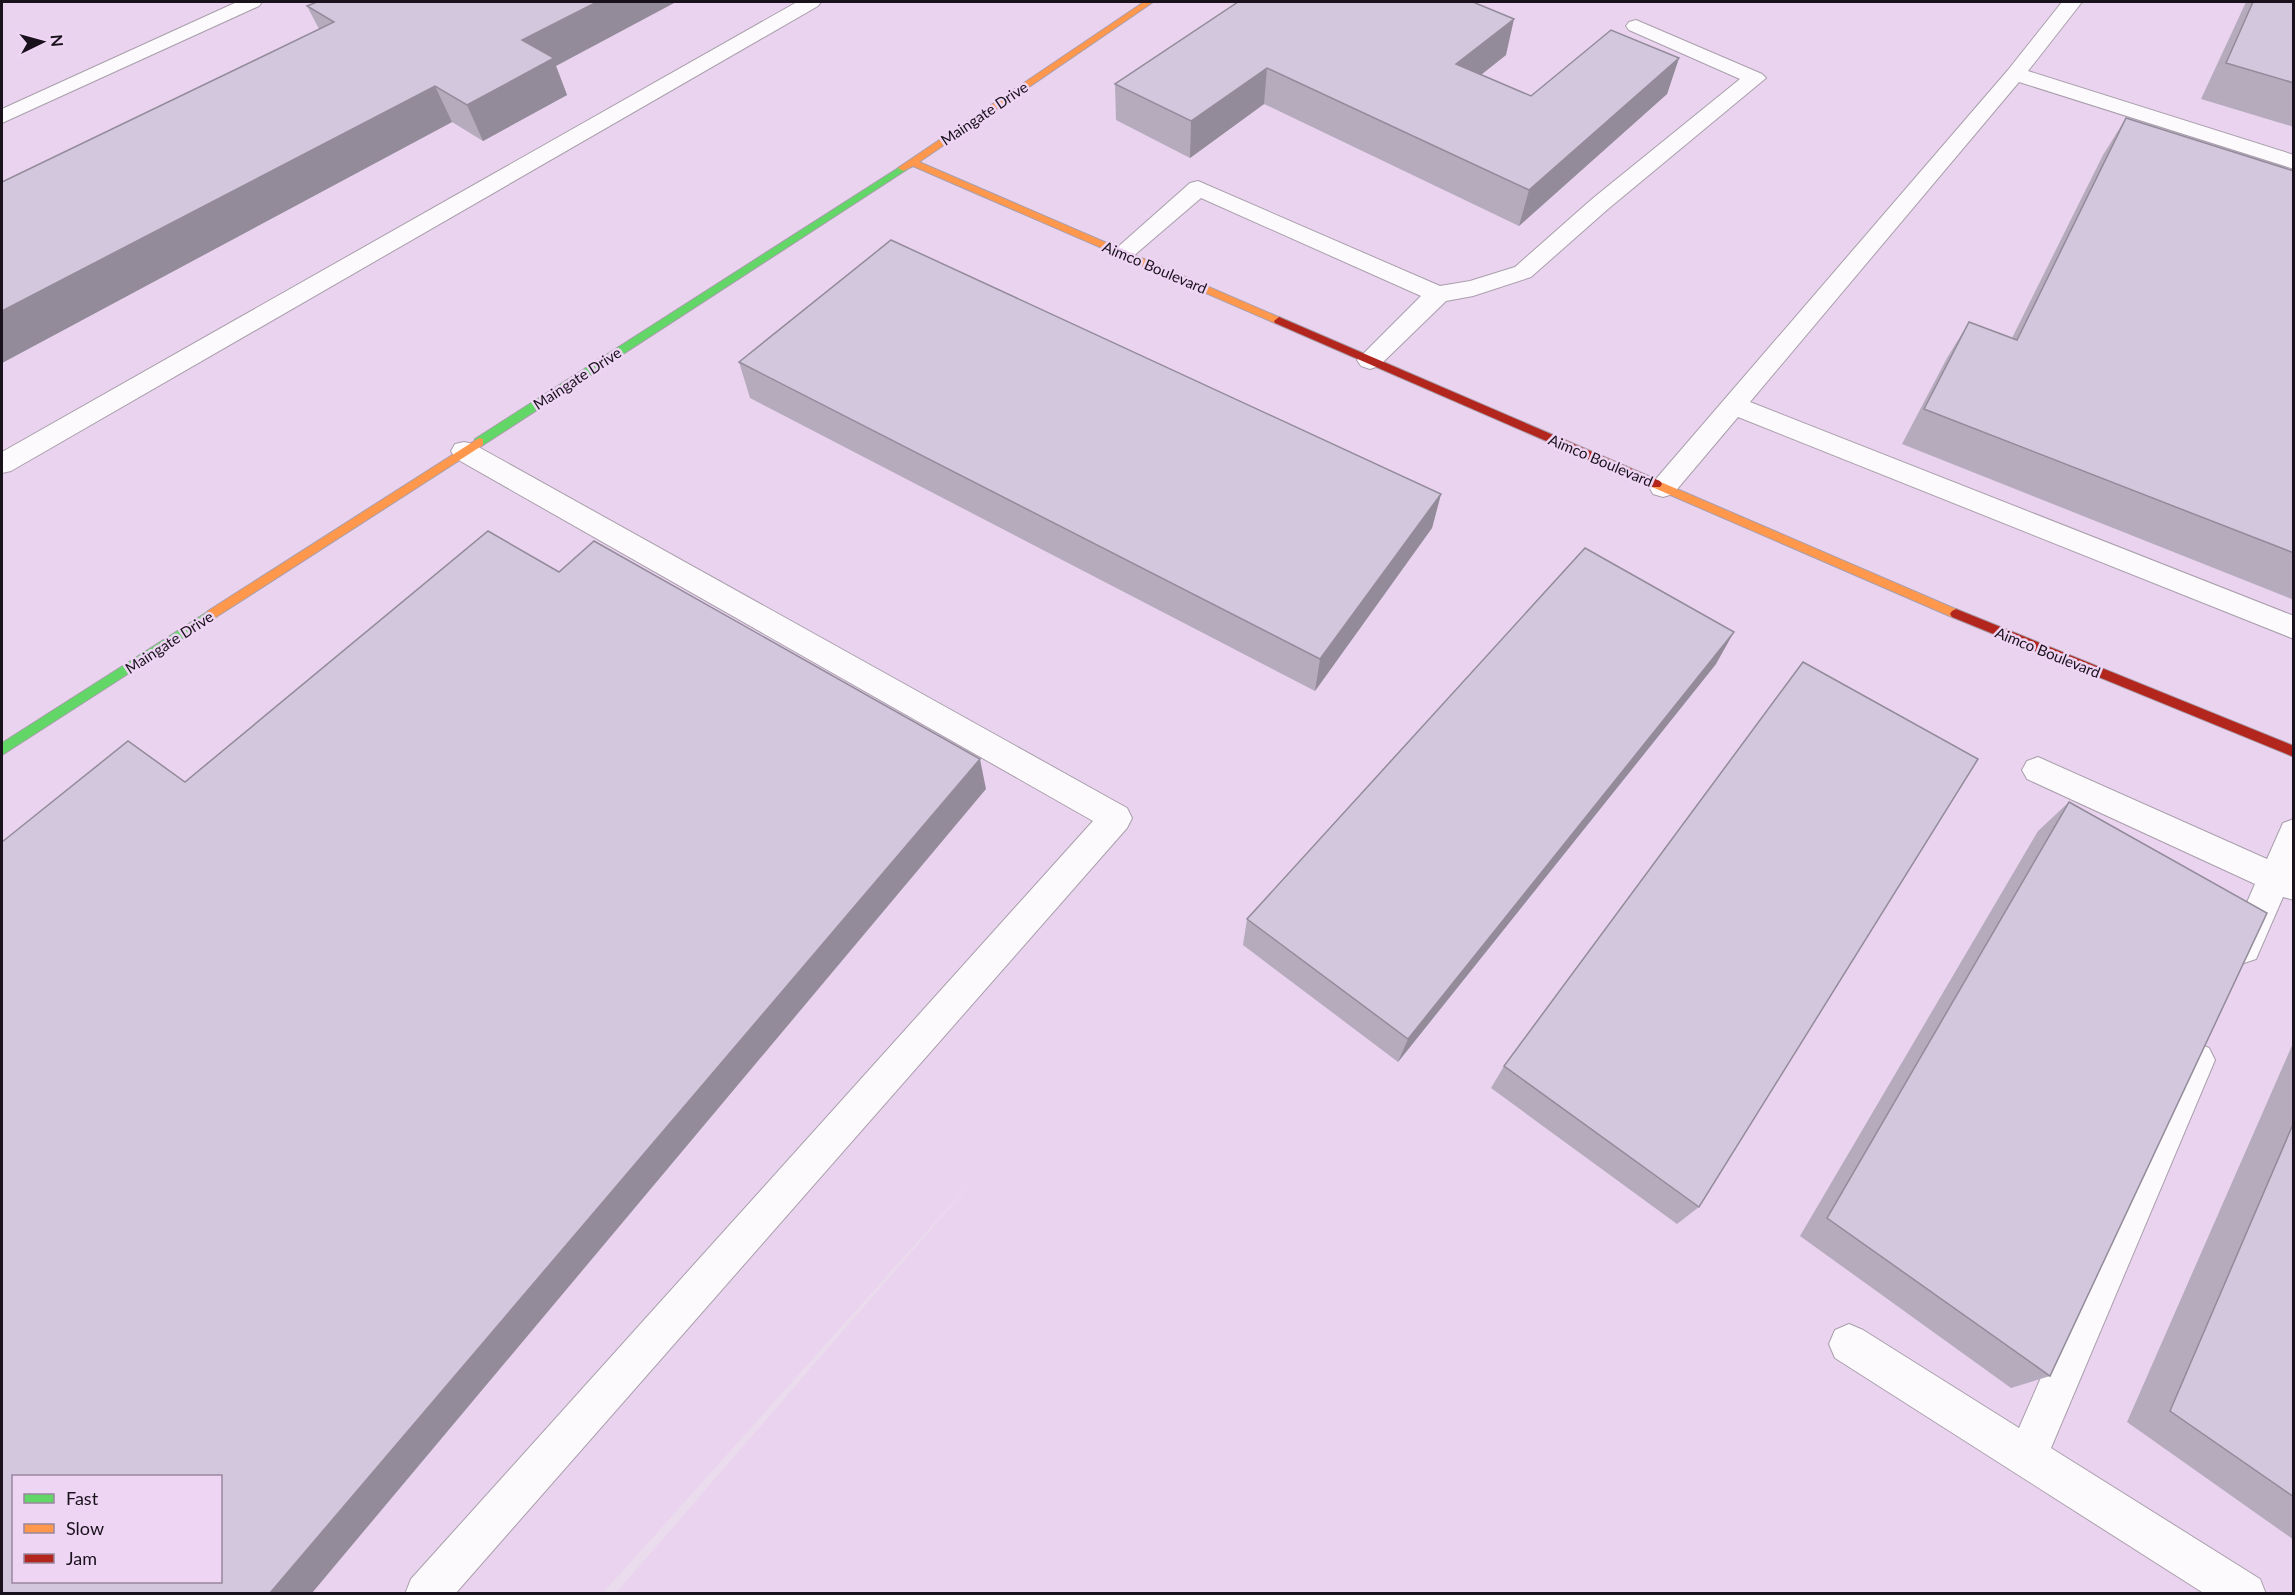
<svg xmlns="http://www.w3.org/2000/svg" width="2295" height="1595" font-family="Lato,sans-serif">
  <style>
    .built { fill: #ead3ef; fill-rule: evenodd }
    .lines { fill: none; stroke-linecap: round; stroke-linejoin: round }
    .lane-casing { stroke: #a99fac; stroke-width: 2 }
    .fast-casing { stroke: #a99fac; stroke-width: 2 }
    .slow-casing { stroke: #a99fac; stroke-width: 2 }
    .jam-casing { stroke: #a99fac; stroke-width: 2 }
    .lane { fill: #fcfafc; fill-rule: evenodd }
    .fast { fill: #63d668; fill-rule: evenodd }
    .slow { fill: #ff974d; fill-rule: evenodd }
    .jam { fill: #b3261e; fill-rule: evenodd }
    .wall { fill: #b5abbd }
    .shaded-wall { fill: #938b9a }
    .building { fill: #d2c7dc; stroke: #938b9a; stroke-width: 1.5; fill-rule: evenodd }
    .labels { text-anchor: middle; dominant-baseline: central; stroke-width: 5; stroke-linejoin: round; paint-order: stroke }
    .street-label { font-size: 15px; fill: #19111b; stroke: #eed5f4 }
  </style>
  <rect width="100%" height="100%" fill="#eadced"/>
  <!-- built -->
  <path class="built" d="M 2,2 L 2293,2 L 2293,1593 L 616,1593 L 990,1161 L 603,1593 L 2,1594 ZM 14,1476 L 220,1476 L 220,1582 L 14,1582 Z"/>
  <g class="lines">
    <defs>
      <path id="lane" d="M 237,2 L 262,2 L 259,6 L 2,123 L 2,109 Z
        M 797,2 L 821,2 L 818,6 L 11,471 L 2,473 L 2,452 Z
        M 2062,2 L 2082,2 L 2028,71 L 2294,155 L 2294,169 L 2019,82 L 1750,402 L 2294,616 L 2294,639 L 1738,417 L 1673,494 L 1663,497 L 1653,494 L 1649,487 L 2008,70 Z
        M 1636,20 L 1762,74 L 1766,78 L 1608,209 L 1531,277 L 1473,296 L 1446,301 L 1379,366 L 1370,369 L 1361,366 L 1357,360 L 1421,296 L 1201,198 L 1131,258 L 1123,261 L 1115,258 L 1111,253 L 1190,183 L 1198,181 L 1440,286 L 1470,281 L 1515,267 L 1592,199 L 1740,79 L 1629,30 L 1626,26 L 1629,22 Z
        M 464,442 L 473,444 L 1127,808 L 1132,818 L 1127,828 L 455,1594 L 405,1594 L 411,1579 L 1093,821 L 455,458 L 451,451 L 455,444 Z
        M 2038,757 L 2267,859 L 2283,823 L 2294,819 L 2294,900 L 2283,897 L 2256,959 L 2244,963 L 2232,959 L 2227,948 L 2255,884 L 2027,779 L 2022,770 L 2027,761 Z
        M 2197,1043 L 2209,1048 L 2215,1060 L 2051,1448 L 2260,1579 L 2266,1594 L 2205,1594 L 1835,1358 L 1829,1344 L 1835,1330 L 1849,1324 L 1863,1330 L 2019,1428 L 2185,1048 Z"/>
      <path id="fast" d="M 903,165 L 908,168 L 906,170 L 483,445 L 475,445 L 475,439 Z
        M 212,609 L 216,611 L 218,614 L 216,617 L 2,755 L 2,743 Z"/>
      <path id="slow" d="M 1144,2 L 1153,2 L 919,162 L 1283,319 L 1283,323 L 1275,323 L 913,166 L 903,171 L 898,168 Z
        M 479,438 L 483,439 L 483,445 L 216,617 L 208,617 L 206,614 L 208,611 Z
        M 1656,480 L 1960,611 L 1962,614 L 1960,617 L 1952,617 L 1652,487 L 1650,484 Z"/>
      <path id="jam" d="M 1279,317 L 1660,481 L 1662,484 L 1660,487 L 1652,487 L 1275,323 L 1274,321 Z
        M 1956,609 L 2294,746 L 2294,757 L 1952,617 L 1950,614 L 1952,611 Z"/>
    </defs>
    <!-- lane casing -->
    <use href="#lane" class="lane-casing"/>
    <!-- fast casing -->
    <use href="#fast" class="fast-casing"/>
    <!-- slow casing -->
    <use href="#slow" class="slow-casing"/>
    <!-- jam casing -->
    <use href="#jam" class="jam-casing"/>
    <!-- lane -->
    <use href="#lane" class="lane"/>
    <!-- fast -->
    <use href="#fast" class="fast"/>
    <!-- slow -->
    <use href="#slow" class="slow"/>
    <!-- jam -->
    <use href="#jam" class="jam"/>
  </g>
  <!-- wall -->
  <path class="wall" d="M 1238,2 L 1506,55 L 1481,75 L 1531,96 L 1679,58 L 1667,94 L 1519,226 L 1264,104 L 1190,158 L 1116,120 L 1115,84 Z
    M 2246,2 L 2294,2 L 2294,127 L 2201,99 Z
    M 307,6 L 556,66 L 567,95 L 483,141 L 452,122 L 2,363 L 2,182 L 319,29 Z
    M 2126,118 L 2294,171 L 2294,600 L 1902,444 L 1947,358 L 1969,322 L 2012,338 L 2103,155 Z
    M 739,362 L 1441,494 L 1432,528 L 1315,691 L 750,398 Z
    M 1716,664 L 1398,1062 L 1243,945 L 1247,919 Z
    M 2069,802 L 2050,1376 L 2011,1388 L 1800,1236 L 2038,831 Z
    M 2294,1041 L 2294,1540 L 2127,1422 Z
    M 1504,1066 L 1699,1207 L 1677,1224 L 1491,1088 Z"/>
  <!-- shaded-wall -->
  <path class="shaded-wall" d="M 597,2 L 676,2 L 556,66 L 567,95 L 483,141 L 467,105 L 522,40 Z
    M 1514,19 L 1506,55 L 1449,100 L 1456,64 Z
    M 1679,58 L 1667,94 L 1519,226 L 1529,190 Z
    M 1267,68 L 1264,104 L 1190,158 L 1191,121 Z
    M 435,86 L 452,122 L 2,363 L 2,311 Z
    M 1441,494 L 1432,528 L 1315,691 L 1320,659 Z
    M 1734,632 L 1716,664 L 1398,1062 L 1408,1039 Z
    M 980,759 L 986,789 L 312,1593 L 270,1593 Z"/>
  <!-- building -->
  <path class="building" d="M 317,2 L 597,2 L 522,40 L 554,58 L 467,105 L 435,86 L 2,311 L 2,182 L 334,22 L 307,6 Z
    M 1238,2 L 1473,2 L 1514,19 L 1456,64 L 1531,96 L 1611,30 L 1679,58 L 1529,190 L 1267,68 L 1191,121 L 1115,84 Z
    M 2253,2 L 2294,2 L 2294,83 L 2226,63 Z
    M 2126,118 L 2294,171 L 2294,553 L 1924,409 L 1969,322 L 2017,340 Z
    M 891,240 L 1441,494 L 1320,659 L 739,362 Z
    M 488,531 L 559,572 L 594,541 L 980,759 L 270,1593 L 2,1593 L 2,842 L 128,741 L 185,782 ZM 14,1476 L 220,1476 L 220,1581 L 14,1581 Z
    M 1585,548 L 1734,632 L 1408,1039 L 1247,919 Z
    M 1803,662 L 1978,759 L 1699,1207 L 1504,1066 Z
    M 2069,802 L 2267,913 L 2050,1376 L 1827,1218 Z
    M 2294,1122 L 2294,1497 L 2170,1411 Z"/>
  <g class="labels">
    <!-- street labels -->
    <g class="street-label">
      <text transform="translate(984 113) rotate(-34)">Maingate Drive</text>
      <text transform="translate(1155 267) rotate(23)">Aimco Boulevard</text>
      <text transform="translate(577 378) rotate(-33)">Maingate Drive</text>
      <text transform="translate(1601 460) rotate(23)">Aimco Boulevard</text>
      <text transform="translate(169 642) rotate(-33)">Maingate Drive</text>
      <text transform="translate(2048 652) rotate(22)">Aimco Boulevard</text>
    </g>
  </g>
  <!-- border -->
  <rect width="2295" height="1595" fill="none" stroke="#19111b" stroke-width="6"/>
  <!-- legend -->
  <rect x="12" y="1475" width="210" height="108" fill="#eed5f4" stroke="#99879d" stroke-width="1.5"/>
  <rect x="24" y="1494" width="30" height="9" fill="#63d668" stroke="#99879d" stroke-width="1.5"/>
  <text x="66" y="1505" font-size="18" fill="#19111b">Fast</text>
  <rect x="24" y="1524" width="30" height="9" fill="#ff974d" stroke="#99879d" stroke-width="1.5"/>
  <text x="66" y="1535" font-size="18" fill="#19111b">Slow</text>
  <rect x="24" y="1554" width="30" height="9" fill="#b3261e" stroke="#99879d" stroke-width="1.5"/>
  <text x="66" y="1565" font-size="18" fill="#19111b">Jam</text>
  <!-- north arrow -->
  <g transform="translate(42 42) rotate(85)" stroke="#eed5f4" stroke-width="4.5" paint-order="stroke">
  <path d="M0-4.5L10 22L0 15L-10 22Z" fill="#19111b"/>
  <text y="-9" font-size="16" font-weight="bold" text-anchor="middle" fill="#19111b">N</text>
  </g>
</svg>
